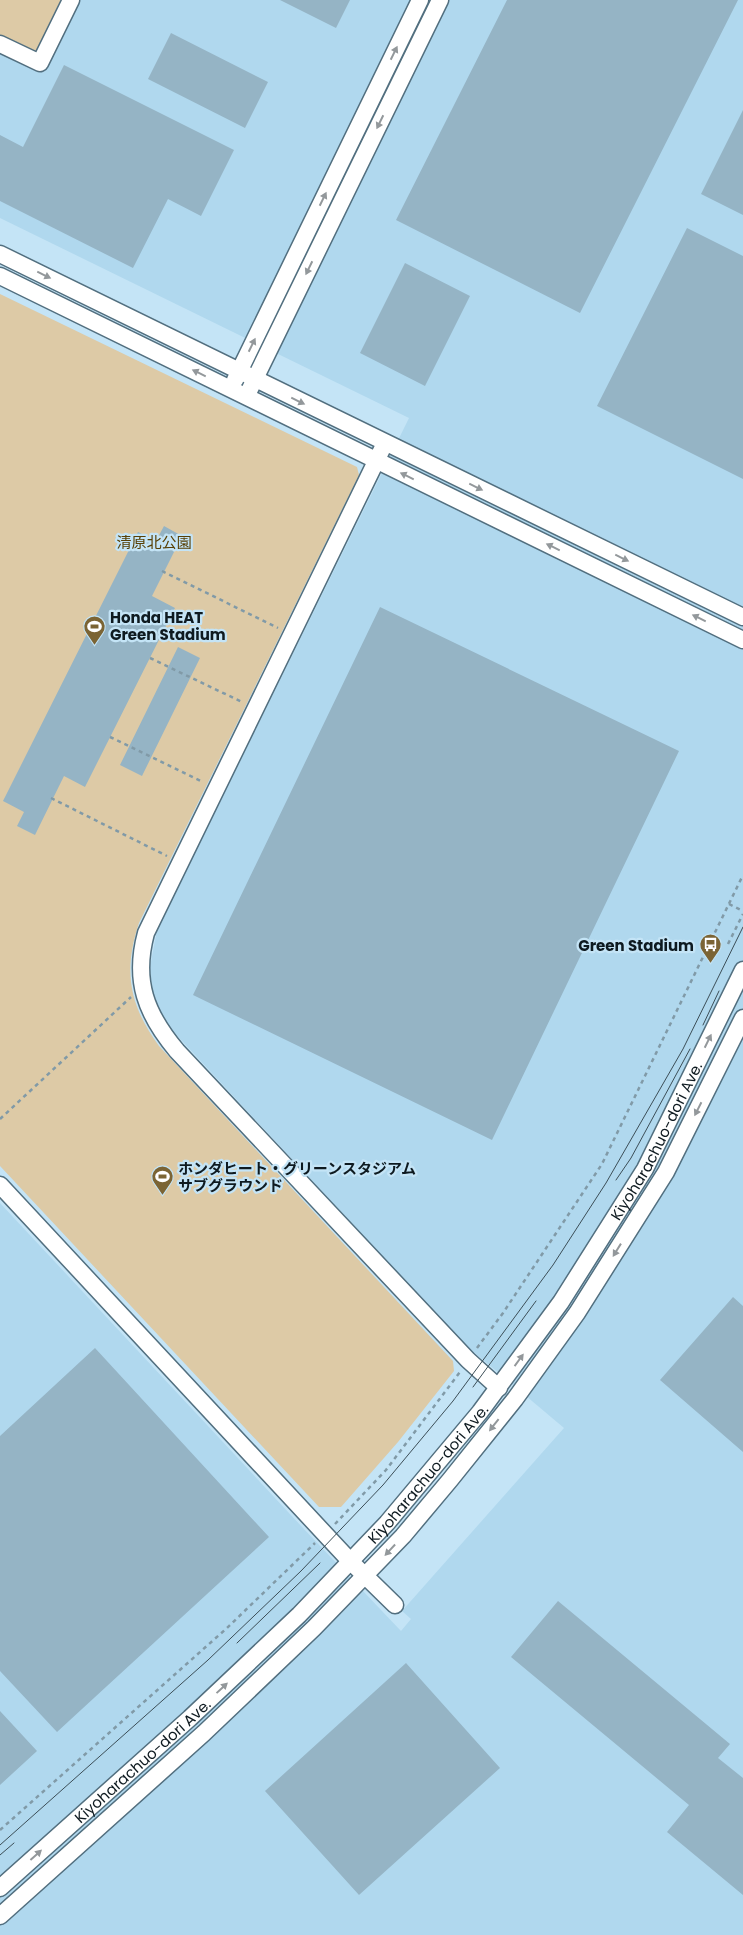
<svg xmlns="http://www.w3.org/2000/svg" width="743" height="1935" font-family="Poppins,'Noto Sans JP',sans-serif">
  <style>
    .built { fill: #b0d8ee }
    .green { fill: #ddcaa6 }
    .building { fill: #95b4c5 }
    .lines { fill: none; stroke-linecap: round; stroke-linejoin: round }
    .minor-casing { stroke: #526f7f; stroke-width: 19 }
    .path { stroke: #819aa7; stroke-width: 2.5; stroke-dasharray: 4 4; stroke-linecap: butt }
    .minor { stroke: #fff; stroke-width: 16 }
    .tram { stroke: #3c4e57; stroke-width: 1 }
    .oneway { fill: #93989b }
    .labels { text-anchor: middle; dominant-baseline: central; stroke-width: 4.5; stroke-linejoin: round; paint-order: stroke }
    .park-label { font-size: 15px; fill: #584005; stroke: #c4e4f6 }
    .poi-label { font-size: 15px; font-weight: bold; fill: #0e1a20; stroke: #c4e4f6; text-anchor: start }
    .street-label { font-size: 15px; fill: #0e1a20; stroke: #c4e4f6 }
  </style>
  <rect width="100%" height="100%" fill="#c4e4f6"/>
  <!-- built -->
  <path class="built" d="M 78,0 L 743,0 L 743,1935 L 0,1935 L 0,1203 L 303,1528 L 401,1631 L 411,1619 L 402,1611 L 564,1428 L 463,1343 L 170,1028 L 159,1009 L 152,989 L 150,967 L 157,930 L 409,418 L 0,218 L 0,52 L 43,72 Z"/>
  <!-- green -->
  <path class="green" d="M 0,0 L 61,0 L 35,53 L 0,36 Z
    M 0,294 L 357,467 L 359,475 L 139,923 C 123,971 129,1005 159,1046 L 453,1361 L 454,1371 L 398,1442 L 341,1507 L 319,1507 L 0,1166 Z"/>
  <!-- building -->
  <path class="building" d="M 280,0 L 350,0 L 336,28 Z
    M 507,0 L 738,0 L 580,313 L 396,220 Z
    M 171,33 L 268,82 L 245,128 L 148,79 Z
    M 64,65 L 234,150 L 201,216 L 168,199 L 133,268 L 0,201 L 0,135 L 23,147 Z
    M 743,110 L 743,215 L 701,194 Z
    M 687,228 L 743,256 L 743,479 L 597,406 Z
    M 405,263 L 470,296 L 425,386 L 360,353 Z
    M 164,526 L 182,536 L 152,596 L 175,608 L 85,787 L 64,776 L 35,835 L 17,826 L 24,812 L 3,801 L 138,532 L 156,541 Z
    M 380,607 L 679,751 L 492,1140 L 193,995 Z
    M 178,647 L 200,658 L 142,776 L 120,765 Z
    M 733,1297 L 743,1306 L 743,1452 L 660,1380 Z
    M 95,1348 L 269,1537 L 57,1732 L 0,1671 L 0,1436 Z
    M 558,1601 L 730,1744 L 718,1758 L 743,1778 L 743,1895 L 667,1832 L 689,1805 L 511,1657 Z
    M 406,1663 L 500,1768 L 359,1895 L 265,1791 Z
    M 0,1711 L 37,1751 L 0,1785 Z"/>
  <g class="lines">
    <defs>
      <g id="minor">
        <path d="M 0,44 L 40,63 L 71,0"/>
        <path d="M 0,254 L 743,617"/>
        <path d="M 0,276 L 743,640"/>
        <path d="M 235,380 L 420,0"/>
        <path d="M 250,389 L 440,0"/>
        <path d="M 385,443 L 146,933 C 133,981 146,1014 177,1051 L 468,1360 L 499,1388"/>
        <path d="M 0,1185 L 351,1562 L 395,1605"/>
        <path id="s1" d="M 0,1888 L 190,1718 L 299,1615 L 387,1523 L 480,1412 L 561,1302 L 645,1169 L 743,970"/>
        <path d="M 0,1916 L 204,1733 L 314,1628 L 403,1536 L 450,1480 L 515,1399 L 577,1313 L 666,1172 L 743,1018"/>
      </g>
    </defs>
    <!-- minor casing -->
    <use href="#minor" class="minor-casing"/>
    <!-- path -->
    <path class="path" d="M 162,571 L 278,628
      M 150,658 L 242,702
      M 110,737 L 203,782
      M 51,798 L 167,856
      M 729,904 L 743,911
      M 728,944 L 743,914
      M 0,1119 L 131,997
      M 477,1348 L 503,1313 L 602,1164 L 743,875
      M 335,1524 L 386,1470 L 460,1372
      M 0,1830 L 227,1628 L 315,1543"/>
    <!-- minor -->
    <use href="#minor" class="minor"/>
    <!-- tram -->
    <path class="tram" d="M 703,1025 L 719,991
      M 616,1180 L 631,1158 L 690,1049
      M 473,1387 L 536,1301
      M 237,1643 L 320,1563
      M 0,1845 L 208,1660 L 301,1571 L 383,1485 L 453,1401 L 553,1265 L 606,1183 L 683,1049 L 743,927
      M 0,1855 L 14,1843"/>
  </g>
  <!-- one-way arrows -->
  <defs><path id="oneway-solid" d="M-6-.8H1V-3.2L6.5 0L1 3.2V.8H-6Z" transform="scale(1.25)"/></defs>
  <g class="oneway">
    <use href="#oneway-solid" transform="translate(394 53) rotate(-64)"/>
    <use href="#oneway-solid" transform="translate(380 122) rotate(116)"/>
    <use href="#oneway-solid" transform="translate(323 199) rotate(-64)"/>
    <use href="#oneway-solid" transform="translate(309 268) rotate(116)"/>
    <use href="#oneway-solid" transform="translate(44 275) rotate(26)"/>
    <use href="#oneway-solid" transform="translate(252 345) rotate(-64)"/>
    <use href="#oneway-solid" transform="translate(199 373) rotate(-154)"/>
    <use href="#oneway-solid" transform="translate(298 401) rotate(26)"/>
    <use href="#oneway-solid" transform="translate(407 476) rotate(-154)"/>
    <use href="#oneway-solid" transform="translate(476 487) rotate(26)"/>
    <use href="#oneway-solid" transform="translate(553 547) rotate(-154)"/>
    <use href="#oneway-solid" transform="translate(622 558) rotate(26)"/>
    <use href="#oneway-solid" transform="translate(699 618) rotate(-154)"/>
    <use href="#oneway-solid" transform="translate(708 1041) rotate(-64)"/>
    <use href="#oneway-solid" transform="translate(698 1109) rotate(117)"/>
    <use href="#oneway-solid" transform="translate(617 1250) rotate(122)"/>
    <use href="#oneway-solid" transform="translate(519 1360) rotate(-54)"/>
    <use href="#oneway-solid" transform="translate(494 1425) rotate(128)"/>
    <use href="#oneway-solid" transform="translate(390 1550) rotate(133)"/>
    <use href="#oneway-solid" transform="translate(222 1688) rotate(-43)"/>
    <use href="#oneway-solid" transform="translate(36 1855) rotate(-42)"/>
  </g>
  <!-- icons -->
  <defs>
    <symbol id="stadium-pin" viewBox="-11 -11 22 30"><path d="M0 17L-7.5 6A9.5 9.5 0 1 1 7.5 6Z" fill="#7b6434" stroke="#c4e4f6"/><path d="M0-5a6.5 5 0 1 0 0 10a6.5 5 0 1 0 0-10ZM-3.5-1.8h7v3.6h-7Z" fill="#fff"/></symbol>
    <symbol id="bus-pin" viewBox="-11 -11 22 30"><path d="M0 17L-7.5 6A9.5 9.5 0 1 1 7.5 6Z" fill="#7b6434" stroke="#c4e4f6"/><path d="M-5-6H5V4H4V6H2V4H-2V6H-4V4H-5ZM-3.5-4V0h7V-4ZM-3.5 1.2v1.5H-2V1.2ZM2 1.2v1.5H3.5V1.2Z" fill="#fff"/></symbol>
  </defs>
  <g fill-rule="evenodd">
    <use href="#stadium-pin" x="82" y="614" width="25" height="34"/>
    <use href="#bus-pin" x="698" y="932" width="25" height="34"/>
    <use href="#stadium-pin" x="150" y="1164" width="25" height="34"/>
  </g>
  <g class="labels">
    <!-- park labels -->
    <g class="park-label">
      <text x="154" y="542">清原北公園</text>
    </g>
    <!-- poi labels -->
    <g class="poi-label">
      <text x="110" y="617">Honda HEAT<tspan x="110" dy="17">Green Stadium</tspan></text>
      <text x="694" y="945" text-anchor="end">Green Stadium</text>
      <text x="178" y="1168">ホンダヒート・グリーンスタジアム<tspan x="178" dy="17">サブグラウンド</tspan></text>
    </g>
    <!-- street labels -->
    <g class="street-label">
      <text stroke="none"><textPath href="#s1" startOffset="1001">Kiyoharachuo-dori Ave.</textPath></text>
      <text stroke="none"><textPath href="#s1" startOffset="596">Kiyoharachuo-dori Ave.</textPath></text>
      <text stroke="none"><textPath href="#s1" startOffset="191">Kiyoharachuo-dori Ave.</textPath></text>
    </g>
  </g>
</svg>
